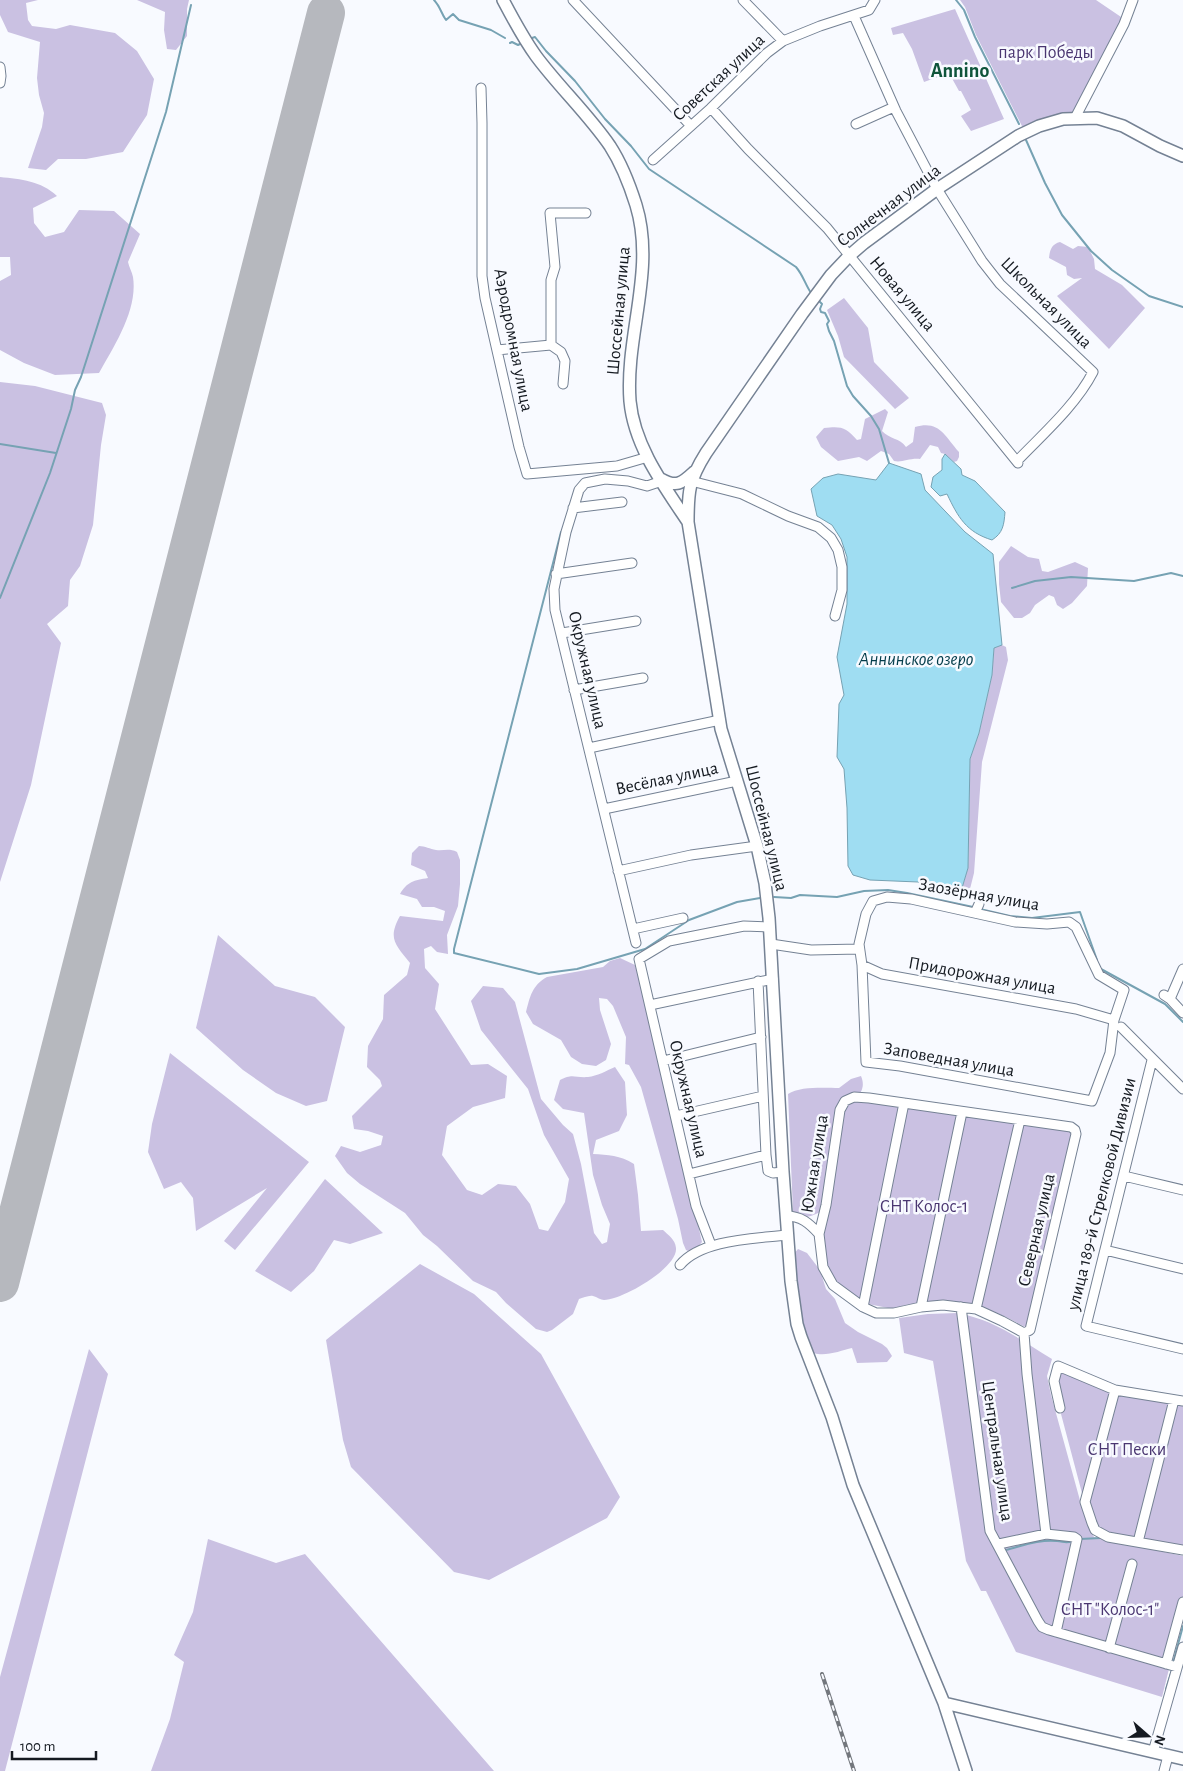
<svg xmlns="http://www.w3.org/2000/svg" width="1183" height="1771" font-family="'Alegreya Sans',sans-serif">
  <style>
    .green { fill: #cac1e2 }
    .water { fill: #9fddf2; stroke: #76a2b3 }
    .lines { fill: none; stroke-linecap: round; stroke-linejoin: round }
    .stream { stroke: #76a2b3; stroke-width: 2 }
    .runway { stroke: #b6b8be; stroke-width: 38 }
    .minor-casing { stroke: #758294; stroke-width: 11 }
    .major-casing { stroke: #758294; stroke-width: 14 }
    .minor { stroke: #fff; stroke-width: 9 }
    .major { stroke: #fff; stroke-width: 11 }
    .rail-casing { stroke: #73777d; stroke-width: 4 }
    .rail { stroke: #f8faff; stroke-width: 2; stroke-dasharray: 5.5; stroke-linecap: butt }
    .labels { text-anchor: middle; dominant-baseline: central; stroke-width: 5; stroke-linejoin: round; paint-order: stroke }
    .park-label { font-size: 18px; fill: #4a3671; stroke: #f8faff }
    .street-label { font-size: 18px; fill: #151a21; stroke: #f8faff }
    .water-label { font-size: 19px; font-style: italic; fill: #033d4b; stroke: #f8faff }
    .quarter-label { font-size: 20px; font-weight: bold; fill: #0e543a; stroke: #f8faff }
  </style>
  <rect width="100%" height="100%" fill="#f8faff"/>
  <!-- green -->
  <path class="green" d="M 0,0 L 38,0 L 26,3 L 28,20 L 32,26 L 56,29 L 70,25 L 115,33 L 137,51 L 154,79 L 147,115 L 123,152 L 86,159 L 58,159 L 46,170 L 28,168 L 42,127 L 44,113 L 39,95 L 37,78 L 40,42 L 8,32 L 0,15 Z
    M 137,0 L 189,0 L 187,9 L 187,36 L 176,50 L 167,49 L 164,30 L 165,12 Z
    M 960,0 L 1096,0 L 1124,19 L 1073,116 L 1024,130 L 976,35 L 965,7 Z
    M 955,9 L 1004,119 L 971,131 L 961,116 L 971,110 L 961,91 L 959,91 L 949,73 L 924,82 L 912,49 L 903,33 L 893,35 L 891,28 Z
    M 0,177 C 21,179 41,181 57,196 L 33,208 L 34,223 L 45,237 L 64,232 L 79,210 L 114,211 L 140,234 L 128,262 C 129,267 132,272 133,277 C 138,310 114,346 99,373 L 55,375 L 24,363 L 0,350 L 0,281 L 11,275 L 10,257 L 0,257 Z
    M 1060,242 L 1073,249 L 1078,246 L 1088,247 L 1094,259 L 1095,269 L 1122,285 L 1145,308 L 1109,349 L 1057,296 L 1082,278 L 1074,279 L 1067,275 L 1066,267 L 1049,258 C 1050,249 1052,244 1060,242 Z
    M 844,298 L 868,328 L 874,362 L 909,398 L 895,409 L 844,357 L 838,336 L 827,310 Z
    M 0,382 L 35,386 L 102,403 L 106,415 L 101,445 L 93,525 L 80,566 L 70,580 L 68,606 L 47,624 L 61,643 L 31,785 L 0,882 Z
    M 885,409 L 888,412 L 882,431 C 889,439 900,438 906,447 L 913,442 L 915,427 C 939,420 944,435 959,452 L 959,457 L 957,461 L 954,462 L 945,454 L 941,453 L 938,447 L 930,445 L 920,459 C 909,458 902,463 894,461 L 889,454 L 881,451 L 867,461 L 859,457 L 838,461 L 821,447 L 816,437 L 824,428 C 841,426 846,427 857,440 L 861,439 L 865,419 Z
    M 1011,546 L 1028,557 L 1039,559 L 1042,571 L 1048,572 L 1075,562 L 1088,568 L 1087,586 L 1072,603 L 1063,609 L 1057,605 L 1054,597 L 1049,595 L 1035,605 L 1030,613 L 1022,618 L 1014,618 L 1001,602 L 999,584 L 999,562 Z
    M 1002,645 L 1006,647 L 1008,660 L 982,762 L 974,873 L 969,893 L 963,892 L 962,888 L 968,868 L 970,759 L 979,733 L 992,675 L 994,648 Z
    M 419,846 C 425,846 430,849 436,850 C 444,851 449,848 457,852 L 460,860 L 460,884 L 458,906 L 447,935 L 448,954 L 437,952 L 431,946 L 424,949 L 425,968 L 439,984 L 435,1009 L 471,1065 L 488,1064 L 507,1076 L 505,1098 L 473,1107 L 447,1126 L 442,1155 L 467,1190 L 482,1195 L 498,1184 L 516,1186 L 530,1204 L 539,1229 L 548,1231 L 565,1202 L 569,1179 L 544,1135 L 528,1089 L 481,1030 L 471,1001 L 483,986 L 503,988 L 515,1002 L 541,1099 L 563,1125 L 573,1134 L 581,1164 L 594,1233 L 602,1244 L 607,1242 L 610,1224 L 602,1205 L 593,1175 L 584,1113 L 563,1109 L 554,1100 L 560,1080 C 573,1073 574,1078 588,1077 C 597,1076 606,1071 615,1067 L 625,1082 L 627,1115 L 619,1131 L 596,1140 L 593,1154 C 608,1155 620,1155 634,1164 L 638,1195 L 641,1231 L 663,1230 C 668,1235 675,1239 676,1248 C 678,1268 622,1300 604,1300 C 601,1300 597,1297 593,1296 C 589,1295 583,1298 579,1299 L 573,1314 L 552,1330 L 547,1332 L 536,1329 L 506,1303 L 496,1292 L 473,1281 L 437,1246 L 423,1235 L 405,1213 L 360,1184 L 347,1173 L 335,1156 L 341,1146 L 360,1152 L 381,1145 L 383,1136 L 368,1131 L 354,1129 L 352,1116 L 382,1086 L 380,1080 L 367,1067 L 368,1046 L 383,1019 L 384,995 L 407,975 L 410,963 C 396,945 387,939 400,916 L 443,921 L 445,911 L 434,907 L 422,907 L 417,899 L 400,894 C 407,882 414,880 428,878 L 425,871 L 411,865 L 412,853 Z
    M 218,935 L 275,986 L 315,997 L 345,1027 L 327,1101 L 306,1106 L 276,1093 L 243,1070 L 196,1028 Z
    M 620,958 L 635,965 L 651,1022 L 702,1242 L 698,1247 L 688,1251 L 686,1250 L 683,1243 L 678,1219 L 641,1087 L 629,1065 L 625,1064 L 626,1037 L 613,1006 L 607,999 L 599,998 L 600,1010 L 611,1044 L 606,1060 L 596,1066 L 582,1064 L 571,1057 L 561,1040 L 533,1024 L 526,1012 C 530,997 532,985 547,977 L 603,967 L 610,961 Z
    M 170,1053 L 309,1162 L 235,1250 L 224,1241 L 267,1188 L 196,1231 L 193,1198 L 181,1182 L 164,1189 L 148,1152 L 152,1124 Z
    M 861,1076 C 865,1086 862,1091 856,1100 L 1070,1130 L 1074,1132 L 1027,1328 L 1004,1316 L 981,1308 L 931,1302 L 905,1305 L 893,1309 L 868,1304 L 843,1288 L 829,1273 L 821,1243 L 820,1212 C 809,1218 803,1219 793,1212 L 788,1094 C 800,1086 825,1088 839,1088 L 851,1079 Z
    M 325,1179 L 383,1233 L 350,1244 L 334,1240 L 314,1271 L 291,1292 L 255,1271 Z
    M 798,1249 L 807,1253 L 820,1270 L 826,1289 L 835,1299 L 845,1323 L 858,1332 L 882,1344 L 887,1348 L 892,1356 L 887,1362 L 857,1363 L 852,1348 C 839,1351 818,1360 808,1349 L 794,1277 L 793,1255 Z
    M 420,1264 L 474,1294 L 541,1354 L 620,1497 L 607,1518 L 489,1580 L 454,1572 L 351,1467 L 343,1440 L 326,1340 Z
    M 957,1313 C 995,1320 1019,1339 1052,1359 L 1047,1376 L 1051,1395 L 1084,1515 L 1094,1537 L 1183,1556 L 1183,1613 L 1162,1697 L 1016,1652 L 986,1591 L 981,1591 L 966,1561 L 933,1361 L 904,1353 L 899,1318 L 928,1314 Z
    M 89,1349 L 108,1374 L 5,1771 L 0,1771 L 0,1677 Z
    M 1055,1366 L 1111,1391 L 1183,1404 L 1183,1548 L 1110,1534 L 1096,1528 L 1083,1497 L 1052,1380 Z
    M 208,1539 L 276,1563 L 305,1554 L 494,1771 L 151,1771 L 170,1719 L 184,1662 L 174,1655 L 193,1612 Z"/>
  <!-- water -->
  <path class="water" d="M 945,454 L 961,469 L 962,475 L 975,481 L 1005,512 C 1004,525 1003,533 992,540 C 966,532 958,517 947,494 L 940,496 L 931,487 L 933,477 L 942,470 L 942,459 Z
    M 889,463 L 921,474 L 925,490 L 965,532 L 993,554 L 1002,645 L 994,648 L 992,675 L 979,733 L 970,759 L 968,868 L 962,888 L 959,890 L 949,890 L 918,882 L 870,880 L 853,875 L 848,866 L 847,808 L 844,769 L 837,757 L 839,704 L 844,695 L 837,657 L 847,604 L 847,557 L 841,539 L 832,525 L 817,516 L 811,489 L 823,478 L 838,474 L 876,480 Z"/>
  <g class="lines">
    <!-- stream -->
    <path class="stream" d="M 434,0 C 440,6 441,13 446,20 L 453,14 L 459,20 L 491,30 L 505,38
      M 956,0 L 964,10 L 975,37 L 1019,124
      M 532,38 L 535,37 L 546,51 L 575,81 L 605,119 L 631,146 L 649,169 L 796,267 C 803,275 805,284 811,293
      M 510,43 L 512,42 L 518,45 L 522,43
      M 1026,140 L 1045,183 L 1062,215 L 1091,251 L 1112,270 L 1149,296 L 1183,307
      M 818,300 L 822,304 L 820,309 L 821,312 L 825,313 L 829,321 L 827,324 L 829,331 L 834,341 L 847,386 L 853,396 L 871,416 L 879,429 L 889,463
      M 0,444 L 56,453
      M 561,532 L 454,949 L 454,953 L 539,974 L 577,969 L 645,949 L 689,920 L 737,902 L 760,898
      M 1012,588 L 1035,581 L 1071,577 L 1134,581 L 1171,573 L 1183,576
      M 0,598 L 50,473 L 71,409 L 75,390 L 81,377 L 166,112 L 191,5
      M 774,897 L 791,898 L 800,895 L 837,897 L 864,891 L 888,890 L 907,893 L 973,907
      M 980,909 L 1010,916 L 1032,918 L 1080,912 L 1097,960
      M 1101,969 L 1165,1004 L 1183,1022
      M 1080,1539 L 1101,1538
      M 1006,1550 C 1022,1546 1040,1539 1057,1541 C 1063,1541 1066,1544 1072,1541
      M 1173,1663 L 1183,1626
      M 1166,1689 L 1172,1670"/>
    <!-- runway -->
    <path class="runway" d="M 0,1283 L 326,13"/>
    <defs>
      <path id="minor" d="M 573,0 L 691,126
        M 743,0 L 783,41
        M 854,16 L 896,111 L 937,189 L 982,261 L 1000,284 L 1093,372 C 1076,405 1043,434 1017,461
        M 0,67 L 1,76 L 0,83
        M 481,88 L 482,123 L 482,276 L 485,298 L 519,447 L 527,474 L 617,466 L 648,457
        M 711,108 L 748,149 L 827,228 L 1018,463
        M 1075,118 L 1124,24 L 1133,0
        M 856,124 L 894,107
        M 653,160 L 711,108 L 767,53 L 783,41 L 820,26 L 869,10 L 875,0
        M 497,350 L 551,345
        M 563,384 L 565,361 L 561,352 L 551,345 L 551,280 L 555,267 L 550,213 L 586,213
        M 691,481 L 742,494 L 788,516 L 818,527 L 831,538 L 838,550 L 842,567 L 842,590 L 835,616
        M 573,508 L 622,502
        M 556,574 L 632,563
        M 562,633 L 636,621
        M 574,690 L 643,678
        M 589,748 L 720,720
        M 604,809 L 737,781
        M 618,871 L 691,855 L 757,846
        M 975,913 L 979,904
        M 633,929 L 683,918
        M 636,943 L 555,610 L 554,589 L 566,532 L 579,490 L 585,483 L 605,479 L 628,481 L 647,486 L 662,481
        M 771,944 L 811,950 L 859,949
        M 862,965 L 866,1062 L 900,1066 L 1092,1101 L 1110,1053 L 1114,1020 L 1124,990 L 1099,975 L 1076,927 L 1069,922 L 1047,924 L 1015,922 L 911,899 L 887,897 L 873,901 L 866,914 L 859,944 L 862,965 L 882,974 L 1076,1009 L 1114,1020
        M 758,981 L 766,1155 L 768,1171 L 773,1173 L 783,1172
        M 1164,995 L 1170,999 L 1183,1013
        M 1170,999 L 1183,969
        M 650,1005 L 773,979
        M 1121,1027 L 1183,1089
        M 1152,1060 L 1086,1326 L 1183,1349
        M 663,1061 L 761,1037
        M 854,1097 L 869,1098 L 1071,1127 L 1075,1130 L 1076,1134 L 1030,1330 L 1024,1333 L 1002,1321 L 976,1309 L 943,1305 L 921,1307 L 894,1313 L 876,1313 L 863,1307 L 833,1285 L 823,1267 L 819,1234 L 826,1205 L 840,1110 L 845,1101 Z
        M 676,1116 L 763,1096
        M 689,1174 L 766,1155
        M 1124,1176 L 1183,1190
        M 786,1216 C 801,1216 809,1223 819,1234
        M 711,1245 L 696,1206 L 639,959 L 669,941 L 744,926 L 769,927
        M 1105,1250 L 1183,1269
        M 680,1265 C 702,1239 755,1239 787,1235
        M 863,1307 L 904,1103
        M 921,1307 L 962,1112
        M 961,1307 L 990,1531 L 1038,1621 L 1042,1627 L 1049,1630 L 1177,1667
        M 976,1309 L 1020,1120
        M 1024,1333 L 1027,1374 L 1046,1534
        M 1115,1390 L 1085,1502 L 1092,1523 L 1095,1530 L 1108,1537 L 1183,1550
        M 1060,1408 L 1054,1381 L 1058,1366 L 1115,1390 L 1183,1401
        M 1138,1542 L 1174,1400
        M 999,1544 L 1046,1534 L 1074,1537 L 1077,1539 L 1056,1632
        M 1109,1648 L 1132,1564
        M 1166,1664 L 1183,1602
        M 1153,1752 L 1183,1647
        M 1164,1771 L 1168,1756"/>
      <path id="major" d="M 503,0 C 513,19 523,38 536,56 C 559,87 588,114 610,146 C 621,163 630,186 636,205 C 656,270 625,335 630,401 C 634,446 664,486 688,522
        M 661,479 C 677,488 682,483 694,472
        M 944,1703 L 1183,1759
        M 966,1771 L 944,1703 L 853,1485 L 832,1417 L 801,1337 L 797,1324 L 791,1281 L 783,1172 L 769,918 L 765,883 L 757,846 L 721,729 L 688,522 C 688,491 689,480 706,453 L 802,314 L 831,275 L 849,256 L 864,243 L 937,189 L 1018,136 L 1039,126 L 1063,119 L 1097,118 L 1123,126 L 1160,146 L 1183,156"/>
    </defs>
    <!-- minor casing -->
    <use href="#minor" class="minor-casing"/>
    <!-- major casing -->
    <use href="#major" class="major-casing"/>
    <!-- minor -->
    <use href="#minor" class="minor"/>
    <!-- major -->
    <use href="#major" class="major"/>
    <defs>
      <path id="rail" d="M 822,1674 L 854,1771"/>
    </defs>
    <!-- rail casing -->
    <use href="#rail" class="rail-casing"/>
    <!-- rail -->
    <use href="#rail" class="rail"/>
  </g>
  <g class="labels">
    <!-- park labels -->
    <g class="park-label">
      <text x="1046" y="53">парк Победы</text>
      <text x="924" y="1207">СНТ Колос-1</text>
      <text x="1127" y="1450">СНТ Пески</text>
      <text x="1110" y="1610">СНТ "Колос-1"</text>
    </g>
    <!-- street labels -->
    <g class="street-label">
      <text transform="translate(719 78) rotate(-43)">Советская улица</text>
      <text transform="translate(889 206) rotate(-37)">Солнечная улица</text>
      <text transform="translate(902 294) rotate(50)">Новая улица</text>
      <text transform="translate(1046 303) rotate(45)">Школьная улица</text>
      <text transform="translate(619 311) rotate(-85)">Шоссейная улица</text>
      <text transform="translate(513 340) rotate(79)">Аэродромная улица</text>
      <text transform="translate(587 670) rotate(77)">Окружная улица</text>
      <text transform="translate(667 779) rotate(-12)">Весёлая улица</text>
      <text transform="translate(766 828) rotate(76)">Шоссейная улица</text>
      <text transform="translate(979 895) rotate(10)">Заозёрная улица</text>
      <text transform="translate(982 976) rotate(10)">Придорожная улица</text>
      <text transform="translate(949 1060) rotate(10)">Заповедная улица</text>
      <text transform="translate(688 1099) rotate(77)">Окружная улица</text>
      <text transform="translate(815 1164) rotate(-81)">Южная улица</text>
      <text transform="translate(1102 1194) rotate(-76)">улица 189-й Стрелковой Дивизии</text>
      <text transform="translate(1037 1230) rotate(-77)">Северная улица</text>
      <text transform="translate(997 1451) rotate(82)">Центральная улица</text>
    </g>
    <!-- water labels -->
    <g class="water-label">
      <text x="916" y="659">Аннинское озеро</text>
    </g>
    <!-- quarter labels -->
    <g class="quarter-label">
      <text x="960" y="71">Annino</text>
    </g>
  </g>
  <!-- north arrow -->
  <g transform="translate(1148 1736) rotate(110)" stroke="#f8faff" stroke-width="4" paint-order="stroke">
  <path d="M0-4L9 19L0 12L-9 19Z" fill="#151a21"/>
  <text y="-8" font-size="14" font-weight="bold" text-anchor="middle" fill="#151a21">N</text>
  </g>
  <!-- scale -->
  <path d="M12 1751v8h84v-8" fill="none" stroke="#151a21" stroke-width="2.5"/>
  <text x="20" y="1751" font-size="15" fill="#151a21" stroke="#f8faff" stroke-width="4" paint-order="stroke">100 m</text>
</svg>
